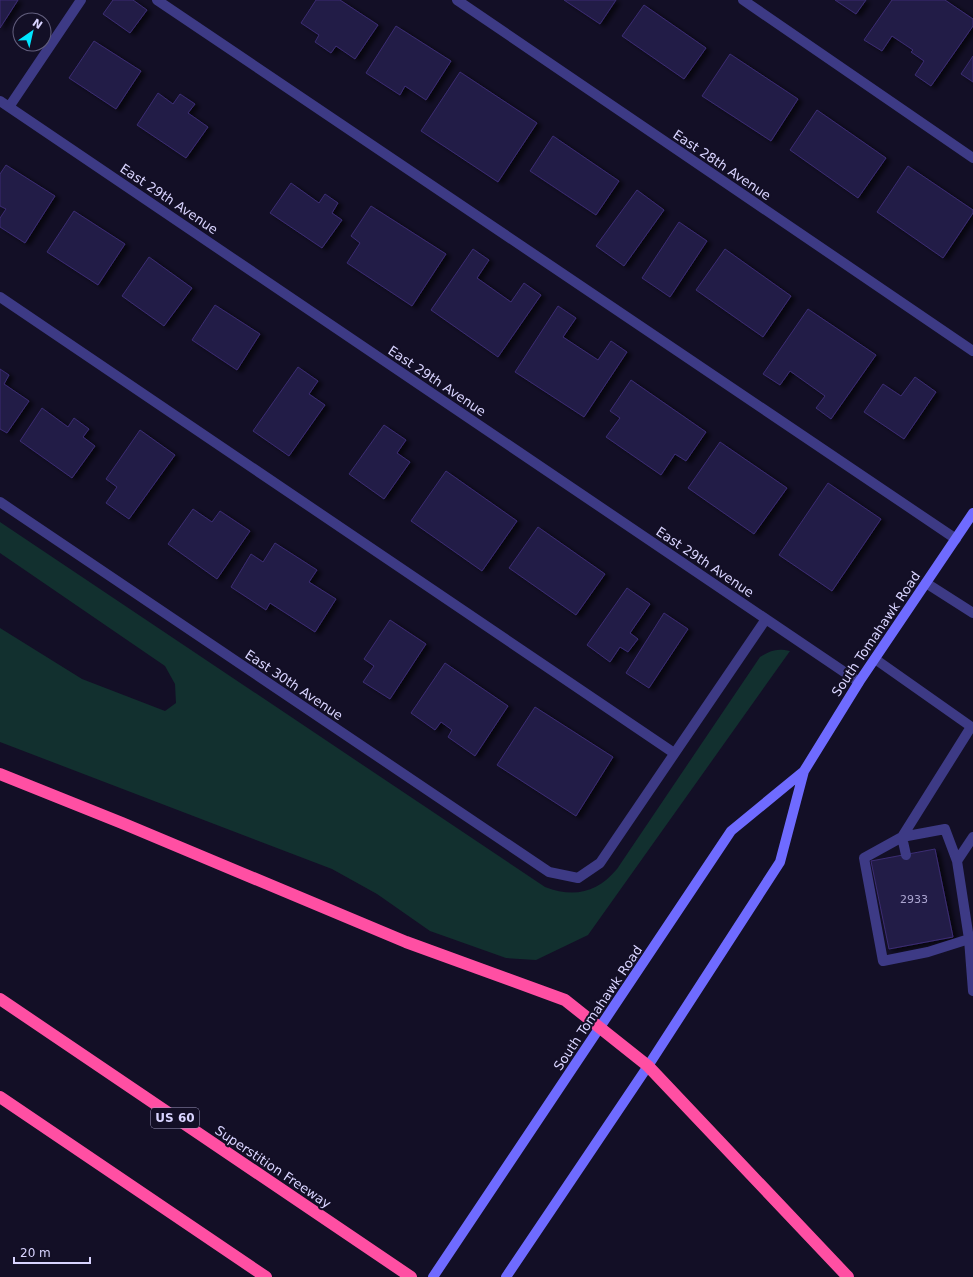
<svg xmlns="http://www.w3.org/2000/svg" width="973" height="1277" font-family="'DejaVu Sans',sans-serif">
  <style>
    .green { fill: #12302f }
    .building { fill: #241b47; stroke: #3b2d73; filter: url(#shadow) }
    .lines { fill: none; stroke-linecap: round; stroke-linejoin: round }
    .service { stroke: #3d3a85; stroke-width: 10 }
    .minor { stroke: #3d3a85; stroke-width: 10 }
    .secondary { stroke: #6f6bff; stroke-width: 10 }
    .motorway { stroke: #ff4fa3; stroke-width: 12 }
    .labels { text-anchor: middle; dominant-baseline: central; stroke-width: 4; stroke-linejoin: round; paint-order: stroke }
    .number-label { font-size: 11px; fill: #aca6d1 }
    .shield { fill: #130f26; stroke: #9e99be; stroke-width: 1 }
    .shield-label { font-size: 12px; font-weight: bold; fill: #d9d4ff }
    .street-label { font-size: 13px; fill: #d9d4ff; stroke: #130f26 }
  </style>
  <defs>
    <filter id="shadow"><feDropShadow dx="4.5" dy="2.5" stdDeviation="2" flood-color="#0009"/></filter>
  </defs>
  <rect width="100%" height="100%" fill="#130f26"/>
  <!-- green -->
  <path class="green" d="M 0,522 L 545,887 C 574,898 597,893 617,869 L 760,657 C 771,650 777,648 790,651 L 588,935 L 536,960 L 506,958 L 430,931 L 377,894 L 332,869 L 0,742 L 0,628 L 82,679 L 165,711 L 176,703 L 175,684 L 165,666 L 0,553 Z"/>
  <!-- building -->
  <path class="building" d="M 0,0 L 18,0 L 0,28 Z
    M 113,0 L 133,0 L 147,10 L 130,33 L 103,14 Z
    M 316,0 L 340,0 L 378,25 L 355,59 L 336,46 L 331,53 L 315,42 L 319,35 L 301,23 Z
    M 564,0 L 616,0 L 600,24 Z
    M 835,0 L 866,0 L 856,14 Z
    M 892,0 L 945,0 L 973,19 L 973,26 L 931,86 L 915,75 L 924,61 L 911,52 L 913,50 L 892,36 L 882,51 L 864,40 Z
    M 644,5 L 706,48 L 684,79 L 622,36 Z
    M 396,26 L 451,61 L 426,100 L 405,86 L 400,95 L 366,73 Z
    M 94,41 L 141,71 L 116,109 L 69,78 Z
    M 730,54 L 798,99 L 771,141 L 702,96 Z
    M 973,56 L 973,82 L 961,74 Z
    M 460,72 L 537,123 L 498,182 L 421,131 Z
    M 158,93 L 173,104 L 180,94 L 195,104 L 188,113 L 208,127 L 186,158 L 137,125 Z
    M 817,110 L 886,158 L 858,198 L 790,150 Z
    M 553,136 L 619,181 L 596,215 L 530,171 Z
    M 6,165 L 55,196 L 25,243 L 0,227 L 0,218 L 6,209 L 0,206 L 0,174 Z
    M 908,166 L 973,210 L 973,213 L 943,258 L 877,212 Z
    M 291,183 L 319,203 L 325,194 L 338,203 L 332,213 L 342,220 L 322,248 L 270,213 Z
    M 637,190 L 664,210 L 624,266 L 596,246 Z
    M 371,206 L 446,254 L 412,306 L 347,263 L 360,243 L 351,236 Z
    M 74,211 L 125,244 L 98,285 L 47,252 Z
    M 679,222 L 707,241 L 670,297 L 642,278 Z
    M 473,249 L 489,260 L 477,278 L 511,302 L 524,283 L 541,295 L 498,357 L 431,310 Z
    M 725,249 L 791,296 L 763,337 L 696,290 Z
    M 149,257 L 192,288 L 164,326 L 122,296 Z
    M 215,305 L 260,334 L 237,370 L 192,340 Z
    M 558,306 L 576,318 L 563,337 L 598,360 L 611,341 L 627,352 L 584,417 L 515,372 Z
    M 808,309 L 876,355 L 831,419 L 816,408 L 825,396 L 790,371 L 780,385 L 763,374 Z
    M 298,367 L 318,381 L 309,394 L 325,405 L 289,456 L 253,431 Z
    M 0,369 L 9,375 L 4,384 L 29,401 L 7,433 L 0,429 Z
    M 915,377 L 936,392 L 904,439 L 864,412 L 883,384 L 901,396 Z
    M 631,380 L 706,432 L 686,461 L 675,454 L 661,475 L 606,437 L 620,418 L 610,411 Z
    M 42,408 L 68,427 L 74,418 L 89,429 L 83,437 L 95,446 L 72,478 L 20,441 Z
    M 384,425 L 406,440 L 397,453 L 410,462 L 384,499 L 349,474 Z
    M 140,430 L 175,455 L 129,519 L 106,503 L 117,487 L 106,479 Z
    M 720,442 L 787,488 L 754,534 L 688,488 Z
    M 446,471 L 517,521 L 482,571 L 411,521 Z
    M 828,483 L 881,519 L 832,591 L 779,555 Z
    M 193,509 L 212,522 L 220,511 L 250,531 L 217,579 L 168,544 Z
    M 538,527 L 605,574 L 576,615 L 509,568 Z
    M 275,543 L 317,570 L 309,582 L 336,599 L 315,632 L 270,603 L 266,610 L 231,587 L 251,554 L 263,562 Z
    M 627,588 L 650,604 L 630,633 L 638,639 L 628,652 L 620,647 L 610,662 L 587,645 Z
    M 664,613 L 688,629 L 649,688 L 626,673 Z
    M 390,620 L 426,644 L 390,699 L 363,682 L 374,666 L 364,659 Z
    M 445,663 L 508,706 L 475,756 L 448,737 L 452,730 L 441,722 L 435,730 L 411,713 Z
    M 535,707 L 613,757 L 576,816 L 497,765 Z
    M 935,849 L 953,937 L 889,949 L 871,861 Z"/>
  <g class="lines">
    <!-- service -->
    <path class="service" d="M 157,0 L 956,539
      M 743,0 L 973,158
      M 0,297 L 674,753
      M 926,583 L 973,613
      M 875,659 L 973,728
      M 906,855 L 902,837 L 945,829 L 957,861 L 969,939 L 928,952 L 883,961 L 864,858 L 902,837 L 971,727
      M 957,861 L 973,837
      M 969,939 L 973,991"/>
    <!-- minor -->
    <path class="minor" d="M 457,0 L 973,351
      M 0,101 L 859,682
      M 9,107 L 81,0
      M 0,502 L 549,872 L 578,878 L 600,863 L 766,619"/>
    <!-- secondary -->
    <path class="secondary" d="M 433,1277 L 731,831 L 804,771
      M 506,1277 L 648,1066 L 780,862 L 804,771 L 859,682 L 973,513"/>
    <!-- motorway -->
    <path class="motorway" d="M 0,774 L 122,823 L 406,942 L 565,1000 L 648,1066 L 848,1277
      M 0,999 L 411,1277
      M 0,1097 L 266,1277"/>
  </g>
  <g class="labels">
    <!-- number labels -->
    <g class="number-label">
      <text x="914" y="899">2933</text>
    </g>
    <!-- shield labels -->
    <rect class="shield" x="151" y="1108" width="48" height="20" rx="3"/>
    <g class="shield-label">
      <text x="175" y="1118">US 60</text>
    </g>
    <!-- street labels -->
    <g class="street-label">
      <text transform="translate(722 165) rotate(34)">East 28th Avenue</text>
      <text transform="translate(169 199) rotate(34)">East 29th Avenue</text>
      <text transform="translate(437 381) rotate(34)">East 29th Avenue</text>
      <text transform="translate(705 562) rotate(34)">East 29th Avenue</text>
      <text transform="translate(876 634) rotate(-56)">South Tomahawk Road</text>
      <text transform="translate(294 685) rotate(34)">East 30th Avenue</text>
      <text transform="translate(598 1008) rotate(-56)">South Tomahawk Road</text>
      <text transform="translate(273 1167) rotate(34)">Superstition Freeway</text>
    </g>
  </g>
  <!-- north arrow -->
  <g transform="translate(32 32) rotate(34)"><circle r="19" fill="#130f26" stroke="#625e7d"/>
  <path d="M0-3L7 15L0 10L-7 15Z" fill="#00e5ff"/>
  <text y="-6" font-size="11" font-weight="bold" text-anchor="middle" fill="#d9d4ff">N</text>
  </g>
  <!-- scale -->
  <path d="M14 1257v6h76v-6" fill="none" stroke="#d9d4ff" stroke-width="2"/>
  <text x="20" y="1257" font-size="12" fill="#d9d4ff" stroke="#130f26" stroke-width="3" paint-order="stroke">20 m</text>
</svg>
